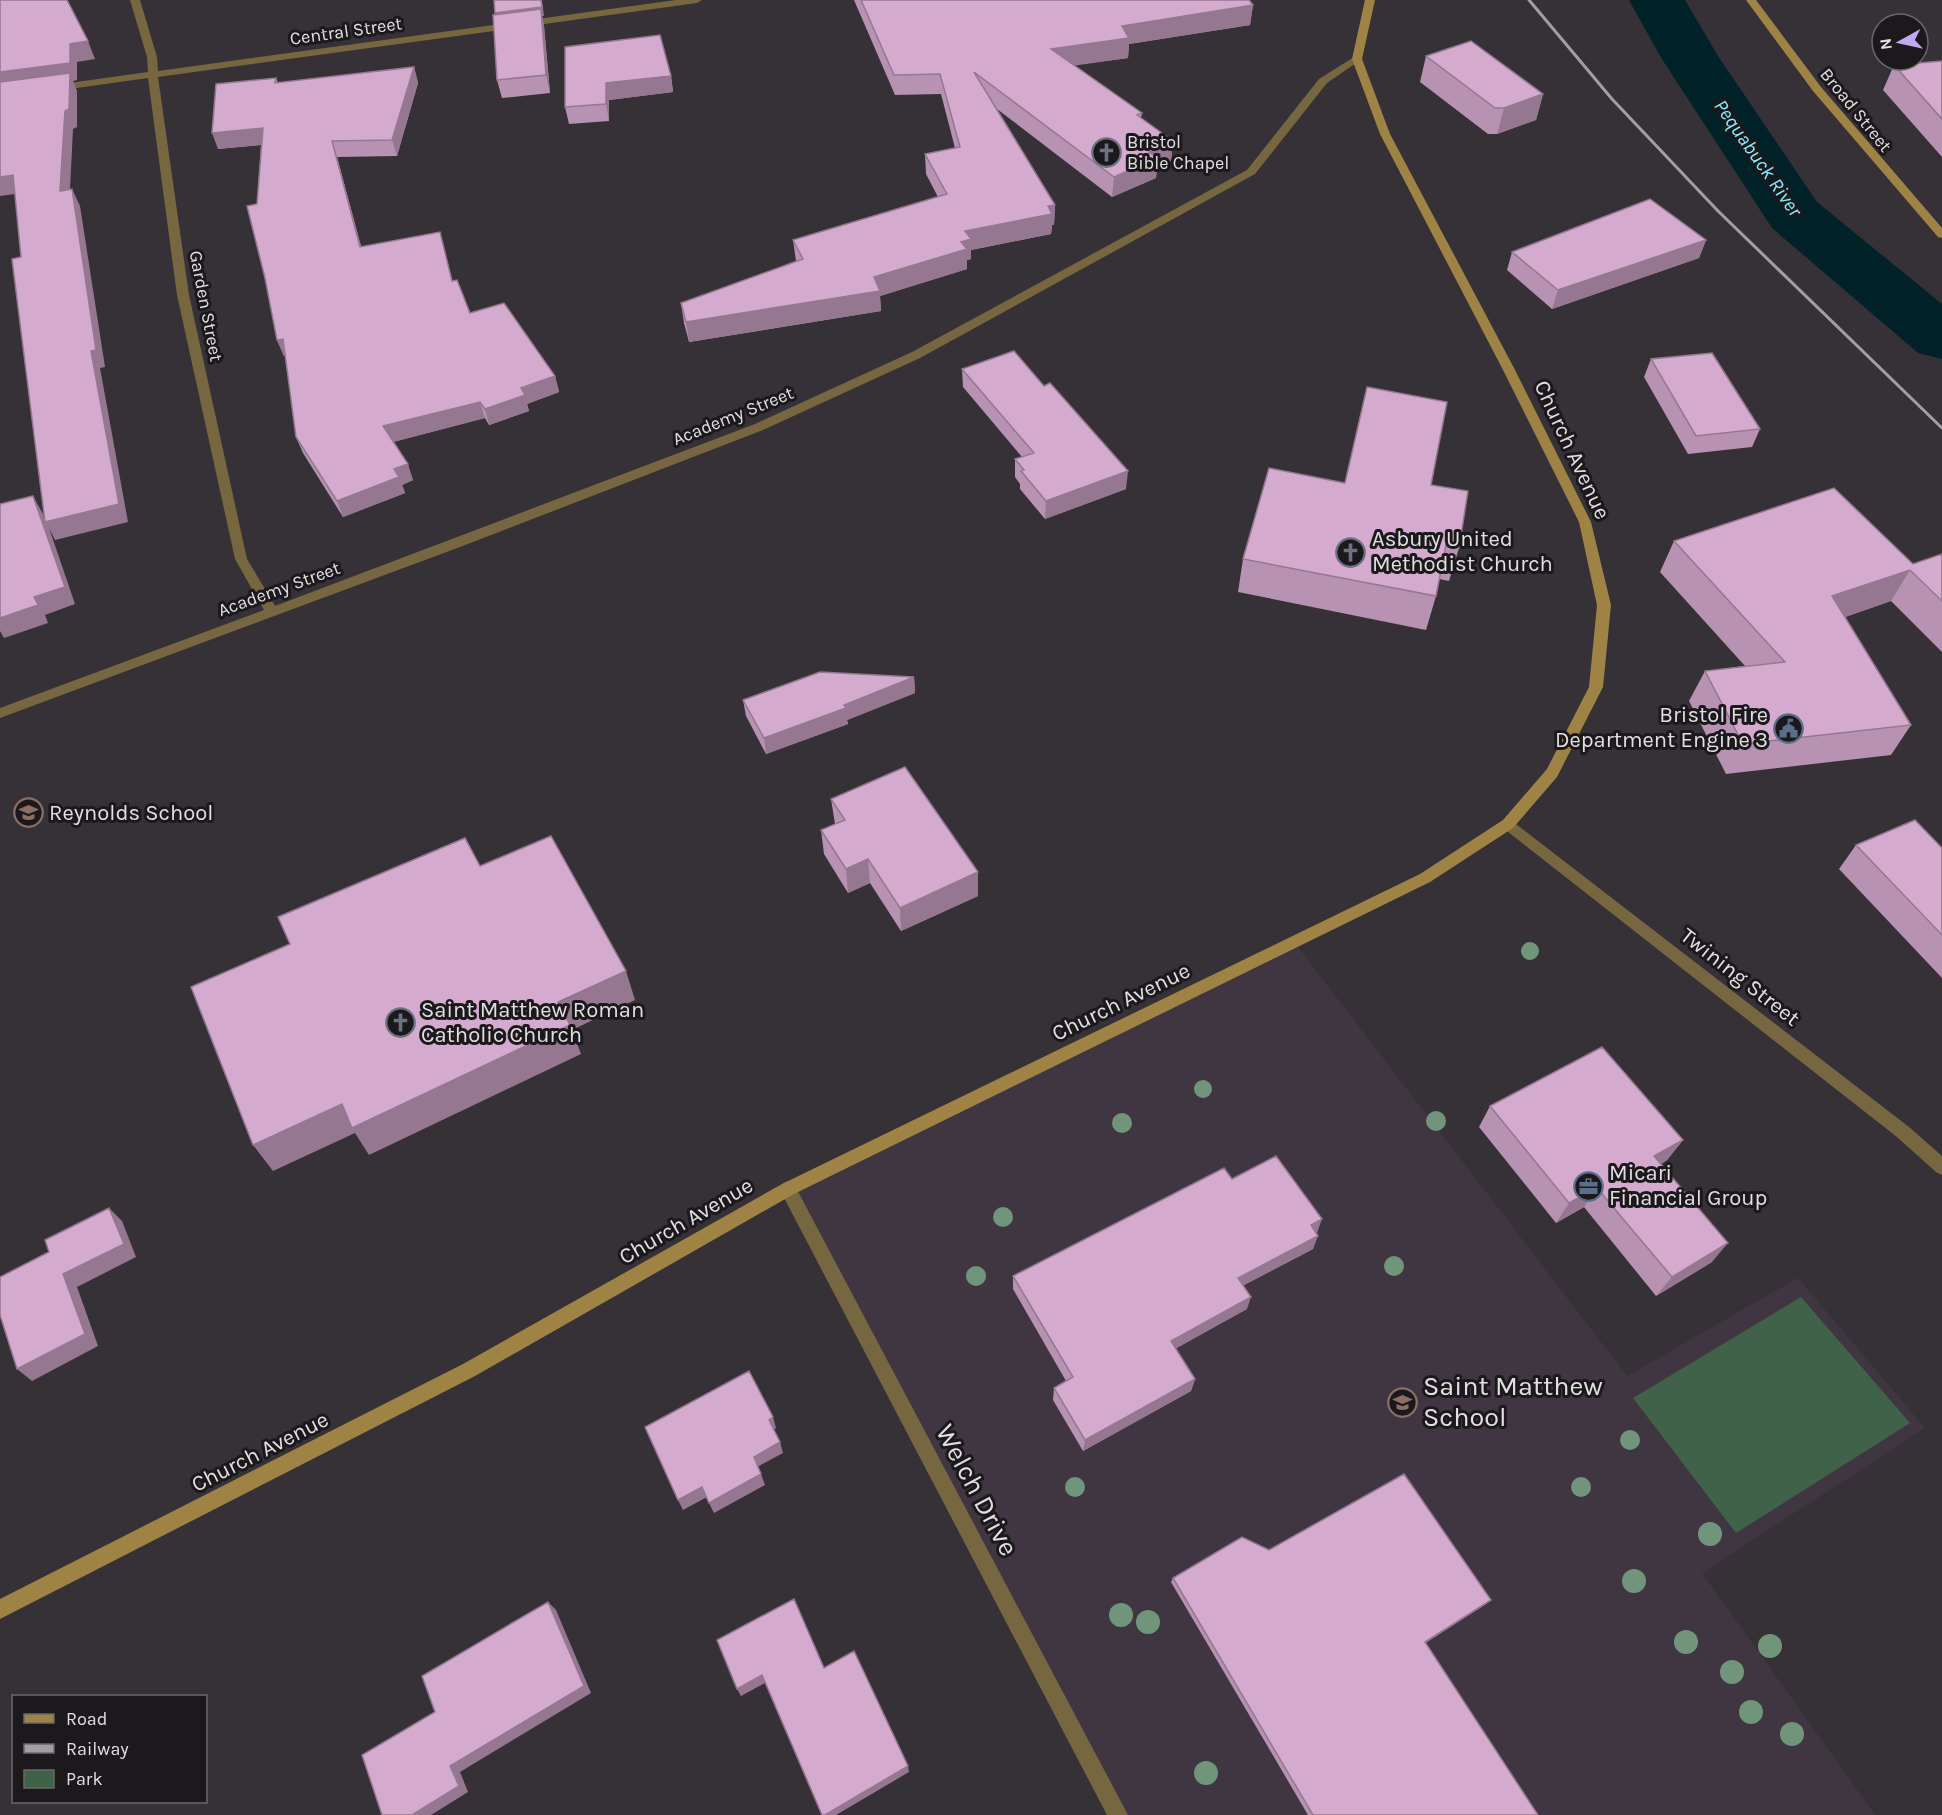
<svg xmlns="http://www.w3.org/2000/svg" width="1942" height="1815" font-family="Karla,sans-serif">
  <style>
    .built { fill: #403642 }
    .green { fill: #3f6248 }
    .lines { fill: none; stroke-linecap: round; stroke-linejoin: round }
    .river { fill: #002228; fill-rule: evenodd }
    .minor { fill: #776741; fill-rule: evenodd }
    .secondary { fill: #9e8344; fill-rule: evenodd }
    .rail { stroke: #a29fa3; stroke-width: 3 }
    .tree { fill: #71957b }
    .wall { fill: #b792b2 }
    .shaded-wall { fill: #957791 }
    .building { fill: #d5aacf; stroke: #957791; stroke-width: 1.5 }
    .labels { text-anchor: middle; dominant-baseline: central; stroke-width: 6; stroke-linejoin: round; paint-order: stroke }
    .far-street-label { font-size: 18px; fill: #e2dfe3; stroke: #1c191c }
    .far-poi-label { font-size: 18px; fill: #e2dfe3; stroke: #1c191c; text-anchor: start }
    .far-water-label { font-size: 20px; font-style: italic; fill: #85edff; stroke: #1c191c }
    .street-label { font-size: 22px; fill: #e2dfe3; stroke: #1c191c }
    .poi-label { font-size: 22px; fill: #e2dfe3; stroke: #1c191c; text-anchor: start }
    .near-poi-label { font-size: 27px; fill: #e2dfe3; stroke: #1c191c; text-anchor: start }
    .near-street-label { font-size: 27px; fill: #e2dfe3; stroke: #1c191c }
  </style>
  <rect width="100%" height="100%" fill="#363137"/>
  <!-- built -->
  <path class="built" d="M 1294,942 L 1627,1376 L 1798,1278 L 1925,1428 L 1702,1573 L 1875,1815 L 1118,1815 L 788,1189 Z"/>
  <!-- green -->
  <path class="green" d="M 1801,1297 L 1910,1423 L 1736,1533 L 1633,1398 Z"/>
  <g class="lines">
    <!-- river -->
    <path class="river" d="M 1629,0 L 1685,0 L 1718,56 L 1817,202 L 1942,304 L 1942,359 L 1918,353 L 1772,228 L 1660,56 Z"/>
    <!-- minor -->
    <path class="minor" d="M 130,0 L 140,0 L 157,57 L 158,71 L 676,0 L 702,0 L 697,3 L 158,77 L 189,295 L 247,559 L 275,606 L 755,424 L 912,352 L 1247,170 L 1319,79 L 1354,57 L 1362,59 L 1327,83 L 1255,174 L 920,358 L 763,430 L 460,547 L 0,718 L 0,708 L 264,610 L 235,559 L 177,295 L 148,78 L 55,91 L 50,88 L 55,85 L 148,72 L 147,57 Z
      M 1508,818 L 1909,1127 L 1942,1156 L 1942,1175 L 1936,1172 L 1897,1137 L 1503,828 L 1501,824 L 1503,820 Z
      M 788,1181 L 794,1184 L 1128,1815 L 1107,1815 L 782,1194 L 780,1189 L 782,1184 Z"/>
    <!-- secondary -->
    <path class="secondary" d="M 1365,0 L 1375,0 L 1362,59 L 1390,134 L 1514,368 L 1591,522 L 1611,605 L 1603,687 L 1557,777 L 1513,828 L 1430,882 L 794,1194 L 475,1376 L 0,1619 L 0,1599 L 463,1364 L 782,1184 L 1420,874 L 1503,820 L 1547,769 L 1589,687 L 1597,605 L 1579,522 L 1502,368 L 1380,134 L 1352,59 Z
      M 1746,0 L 1756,0 L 1821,87 L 1942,228 L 1942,238 L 1938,237 L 1813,91 Z"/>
    <!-- rail -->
    <path class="rail" d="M 1529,0 L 1612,99 L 1718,211 L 1942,428"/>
  </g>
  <!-- trees -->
  <g class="tree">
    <circle cx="1530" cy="951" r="9"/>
    <circle cx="1203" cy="1089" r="9"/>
    <circle cx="1436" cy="1121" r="10"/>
    <circle cx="1122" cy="1123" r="10"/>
    <circle cx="1003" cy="1217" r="10"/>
    <circle cx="1394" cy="1266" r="10"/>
    <circle cx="976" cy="1276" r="10"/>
    <circle cx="1630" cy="1440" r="10"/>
    <circle cx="1075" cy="1487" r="10"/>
    <circle cx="1581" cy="1487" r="10"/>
    <circle cx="1710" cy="1534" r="12"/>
    <circle cx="1634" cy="1581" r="12"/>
    <circle cx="1121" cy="1615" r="12"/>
    <circle cx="1148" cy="1622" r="12"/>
    <circle cx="1686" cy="1642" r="12"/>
    <circle cx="1770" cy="1646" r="12"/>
    <circle cx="1732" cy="1672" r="12"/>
    <circle cx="1751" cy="1712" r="12"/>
    <circle cx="1792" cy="1734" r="12"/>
    <circle cx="1206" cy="1773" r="12"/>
  </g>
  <!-- wall -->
  <path class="wall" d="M 854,0 L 1249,0 L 1253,5 L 1250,25 L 1129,44 L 1128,58 L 1074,65 L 1142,113 L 1141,118 L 1173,141 L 1171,161 L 1157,167 L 1156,178 L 1112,197 L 997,109 L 1055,205 L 1054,225 L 1052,225 L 1051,234 L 971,250 L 971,259 L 967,260 L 967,269 L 880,296 L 881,311 L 689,342 L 684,323 L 681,303 L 796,261 L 793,240 L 938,197 L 926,174 L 925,154 L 955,148 L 941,94 L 895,95 Z
    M 495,15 L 544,16 L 542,16 L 544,26 L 550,93 L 502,98 L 497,80 Z
    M 1426,56 L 1543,94 L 1536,120 L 1497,134 L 1488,134 L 1420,82 Z
    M 1942,61 L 1942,157 L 1883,90 L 1894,65 Z
    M 414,67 L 418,83 L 397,156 L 337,157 L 361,247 L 440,232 L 452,281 L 470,313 L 555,376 L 559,392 L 527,404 L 529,411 L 489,425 L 485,418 L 393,442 L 413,480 L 402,485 L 405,493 L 343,517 L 303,453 L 296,437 L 286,356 L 284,356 L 277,340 L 257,204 L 261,145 L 218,149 L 276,78 L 278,83 Z
    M 671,76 L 673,92 L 609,100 L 609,121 L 569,124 L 565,107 Z
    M 1706,240 L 1699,258 L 1552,309 L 1507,270 L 1512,252 Z
    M 1651,359 L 1760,429 L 1752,447 L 1688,454 L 1644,377 Z
    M 962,369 L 1126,489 L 1045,519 L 1020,489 L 1020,484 L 1015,477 L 1015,459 L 1022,457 L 963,387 Z
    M 1345,483 L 1431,485 L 1459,548 L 1449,581 L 1439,579 L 1436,596 L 1426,630 L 1238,592 L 1243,559 Z
    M 1674,541 L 1913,564 L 1942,554 L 1942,652 L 1891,601 L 1845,617 L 1911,725 L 1891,755 L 1726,774 L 1689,701 L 1705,671 L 1745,666 L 1660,572 Z
    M 914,677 L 915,693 L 847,720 L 848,724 L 766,754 L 746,716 L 743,700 Z
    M 831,799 L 978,872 L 978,896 L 901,931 L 870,883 L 848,893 L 824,854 L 821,830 L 835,824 Z
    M 1856,845 L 1942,848 L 1942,978 L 1839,869 Z
    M 1490,1106 L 1683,1140 L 1667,1160 L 1661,1164 L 1712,1262 L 1656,1296 L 1584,1207 L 1556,1223 L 1479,1127 Z
    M 1232,1179 L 1317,1233 L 1313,1249 L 1244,1285 L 1247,1309 L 1175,1348 L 1195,1379 L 1191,1391 L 1083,1451 L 1053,1400 L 1054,1388 L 1066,1381 L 1013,1289 L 1013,1276 Z
    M 1269,1550 L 1491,1600 L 1486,1604 L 1425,1643 L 1538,1815 L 1308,1815 L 1171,1582 L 1173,1578 Z"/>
  <!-- shaded-wall -->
  <path class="shaded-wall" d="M 542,0 L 544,16 L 542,16 L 544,26 L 550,93 L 546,75 L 497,22 L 495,13 Z
    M 1253,5 L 1250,25 L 1129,44 L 1128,58 L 1051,69 L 1051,49 L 1122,26 Z
    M 88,41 L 95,59 L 77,62 L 77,80 L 73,81 L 77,91 L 77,127 L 73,129 L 69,209 L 60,191 L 65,111 L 0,91 L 0,72 L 70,44 Z
    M 414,67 L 418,83 L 397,156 L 392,140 Z
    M 671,76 L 673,92 L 609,100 L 609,121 L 606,104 L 606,83 Z
    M 1543,94 L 1536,120 L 1497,134 L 1504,108 Z
    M 263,128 L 269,144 L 218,149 L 212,133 Z
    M 332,141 L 337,157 L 366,264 L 360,247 Z
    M 1173,141 L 1171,161 L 1157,167 L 1156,178 L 1112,197 L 1114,177 L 1149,152 Z
    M 13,175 L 22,193 L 0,196 L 0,177 Z
    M 72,189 L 80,206 L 105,367 L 100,368 L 128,522 L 55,540 L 49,528 L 75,604 L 45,615 L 48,623 L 4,638 L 0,631 L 0,618 L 34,597 L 33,496 L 43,514 L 46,522 L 91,351 Z
    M 1055,205 L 1054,225 L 1052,225 L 1051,234 L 971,250 L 971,259 L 967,260 L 967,269 L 880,296 L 881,311 L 689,342 L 686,322 L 874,277 L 965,231 Z
    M 1706,240 L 1699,258 L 1552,309 L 1558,290 Z
    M 283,339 L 290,355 L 284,356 L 277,340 Z
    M 555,376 L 559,392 L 527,404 L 529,411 L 489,425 L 485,409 L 521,388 Z
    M 480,402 L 485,418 L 389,443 L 383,426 Z
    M 408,464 L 413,480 L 402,485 L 405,493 L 343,517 L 337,501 L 394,469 Z
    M 1128,471 L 1126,489 L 1045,519 L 1046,501 Z
    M 1910,570 L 1891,601 L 1814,628 L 1832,596 Z
    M 914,677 L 915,693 L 847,720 L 848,724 L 766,754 L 764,738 Z
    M 868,859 L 870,883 L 848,893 L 846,869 Z
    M 978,872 L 978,896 L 901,931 L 900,908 Z
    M 626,971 L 635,1000 L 572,1030 L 581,1054 L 369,1155 L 355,1133 L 273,1171 L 253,1145 Z
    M 1683,1140 L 1667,1160 L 1640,1176 L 1654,1156 Z
    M 1597,1188 L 1584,1207 L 1556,1223 L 1569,1203 Z
    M 109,1208 L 122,1221 L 136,1257 L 77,1287 L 98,1346 L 32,1381 L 17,1369 L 63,1274 Z
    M 1322,1219 L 1317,1233 L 1306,1238 L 1311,1225 Z
    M 1318,1236 L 1313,1249 L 1234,1290 L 1238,1278 Z
    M 1728,1243 L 1712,1262 L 1656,1296 L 1672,1277 Z
    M 1251,1297 L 1247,1309 L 1168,1353 L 1171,1341 Z
    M 1195,1379 L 1191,1391 L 1083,1451 L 1085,1440 Z
    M 773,1417 L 776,1428 L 772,1431 L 769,1420 Z
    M 780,1442 L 783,1453 L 757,1467 L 754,1457 Z
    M 761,1474 L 765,1485 L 714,1513 L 709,1503 Z
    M 702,1487 L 707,1497 L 683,1510 L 678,1500 Z
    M 1491,1600 L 1486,1604 L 1421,1646 L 1425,1642 Z
    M 548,1602 L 556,1610 L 591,1693 L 460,1772 L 468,1792 L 431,1815 L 412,1815 L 450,1766 Z
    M 762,1675 L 765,1683 L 741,1696 L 737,1689 Z
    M 908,1766 L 909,1772 L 836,1815 L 825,1815 Z"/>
  <!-- building -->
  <path class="building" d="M 0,0 L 67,0 L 88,41 L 70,44 L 70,63 L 0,72 Z
    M 494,0 L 541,0 L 542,7 L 495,13 Z
    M 861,0 L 1249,0 L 1253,5 L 1122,26 L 1129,38 L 1051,49 L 1142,113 L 1137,115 L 1173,141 L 1149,152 L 1158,158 L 1114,177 L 974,72 L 1055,205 L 1048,206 L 1052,214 L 965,231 L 971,239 L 961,242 L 967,249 L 874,277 L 880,291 L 686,322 L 681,303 L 803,259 L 793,240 L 947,194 L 925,154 L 960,147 L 940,74 L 894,75 Z
    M 541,9 L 546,75 L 497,80 L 493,15 Z
    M 660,35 L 671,76 L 606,83 L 606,104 L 565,107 L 565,47 Z
    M 1471,41 L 1543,94 L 1504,108 L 1495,108 L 1426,56 Z
    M 1942,61 L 1942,119 L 1894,65 Z
    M 414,67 L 392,140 L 332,141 L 360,247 L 440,232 L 452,281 L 457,280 L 470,313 L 504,303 L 555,376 L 521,388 L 525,395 L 485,409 L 480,402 L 383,426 L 408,464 L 394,469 L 399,477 L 337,501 L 296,437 L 283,339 L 277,340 L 265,278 L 247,206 L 257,204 L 263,128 L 212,133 L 216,84 L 276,78 L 275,83 Z
    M 70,73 L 69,109 L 65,111 L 60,191 L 72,189 L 96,350 L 91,351 L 119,504 L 45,522 L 12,259 L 21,257 L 13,175 L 0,177 L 0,82 Z
    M 1650,199 L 1706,240 L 1558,290 L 1512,252 Z
    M 1014,351 L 1044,386 L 1050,383 L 1128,471 L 1046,501 L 1021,471 L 1024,470 L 1015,459 L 1034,453 L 962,369 Z
    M 1712,353 L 1760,429 L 1696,436 L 1651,359 Z
    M 1367,387 L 1447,402 L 1431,485 L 1468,491 L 1459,548 L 1446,545 L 1436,596 L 1243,559 L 1269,468 L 1345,483 Z
    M 1834,488 L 1913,564 L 1942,554 L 1942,601 L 1910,570 L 1832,596 L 1911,725 L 1743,744 L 1705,671 L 1785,662 L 1674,541 Z
    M 33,496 L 65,587 L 34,597 L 38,605 L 0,618 L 0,504 Z
    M 820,672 L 914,677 L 844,705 L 846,708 L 764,738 L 743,700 Z
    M 905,767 L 978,872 L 900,908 L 868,859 L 846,869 L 821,830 L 845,820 L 831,799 Z
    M 1915,820 L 1942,848 L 1942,935 L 1856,845 Z
    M 551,836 L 626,971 L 558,1002 L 570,1025 L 352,1128 L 342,1104 L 253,1145 L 191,987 L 290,944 L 278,917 L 465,838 L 480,866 Z
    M 1602,1047 L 1683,1140 L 1654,1156 L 1728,1243 L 1672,1277 L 1597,1188 L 1569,1203 L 1490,1106 Z
    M 1276,1156 L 1322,1219 L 1311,1225 L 1318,1236 L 1238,1278 L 1251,1297 L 1171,1341 L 1195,1379 L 1085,1440 L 1054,1388 L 1073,1377 L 1013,1276 L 1224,1168 L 1232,1179 Z
    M 109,1208 L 124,1244 L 63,1274 L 85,1334 L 17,1369 L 0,1315 L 0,1277 L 49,1252 L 45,1240 Z
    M 749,1371 L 773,1417 L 769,1420 L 780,1442 L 754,1457 L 761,1474 L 709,1503 L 702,1487 L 678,1500 L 645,1427 Z
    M 1404,1474 L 1491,1600 L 1425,1642 L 1538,1815 L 1313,1815 L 1173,1578 L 1242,1537 L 1269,1550 Z
    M 794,1599 L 824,1668 L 854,1651 L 908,1766 L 825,1815 L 822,1815 L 762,1675 L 737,1689 L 717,1640 Z
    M 548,1602 L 584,1686 L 450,1766 L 459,1786 L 412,1815 L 382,1815 L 362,1755 L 435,1712 L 422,1676 Z"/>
  <!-- icons -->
  <defs>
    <symbol id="church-ring" viewBox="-11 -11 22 22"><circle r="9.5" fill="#1c191c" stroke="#6b7280" stroke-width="1.5"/><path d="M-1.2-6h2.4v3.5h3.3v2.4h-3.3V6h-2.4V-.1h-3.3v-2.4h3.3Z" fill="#6b7280"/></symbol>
    <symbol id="civic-ring" viewBox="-11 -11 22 22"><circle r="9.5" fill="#1c191c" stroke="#5c6f8a" stroke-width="1.5"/><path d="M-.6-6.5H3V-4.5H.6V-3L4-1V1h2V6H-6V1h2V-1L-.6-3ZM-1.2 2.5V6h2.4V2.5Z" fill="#5c6f8a"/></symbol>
    <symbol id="school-ring" viewBox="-11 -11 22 22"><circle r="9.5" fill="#1c191c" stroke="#8d6e63" stroke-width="1.5"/><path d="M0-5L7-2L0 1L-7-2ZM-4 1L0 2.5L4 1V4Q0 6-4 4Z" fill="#8d6e63"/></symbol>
    <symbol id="office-ring" viewBox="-11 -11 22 22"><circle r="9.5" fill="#1c191c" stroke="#5c6f8a" stroke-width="1.5"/><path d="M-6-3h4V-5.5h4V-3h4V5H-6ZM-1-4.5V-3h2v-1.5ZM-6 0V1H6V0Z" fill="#5c6f8a"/></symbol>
  </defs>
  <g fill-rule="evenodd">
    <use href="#church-ring" x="1090" y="136" width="33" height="33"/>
    <use href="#church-ring" x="1334" y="536" width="33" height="33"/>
    <use href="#civic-ring" x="1772" y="712" width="33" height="33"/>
    <use href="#school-ring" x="12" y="796" width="33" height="33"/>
    <use href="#church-ring" x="384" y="1006" width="33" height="33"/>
    <use href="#office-ring" x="1572" y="1170" width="33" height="33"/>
    <use href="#school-ring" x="1386" y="1386" width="33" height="33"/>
  </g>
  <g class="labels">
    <!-- far-street labels -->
    <g class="far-street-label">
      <text transform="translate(346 31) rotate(-8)">Central Street</text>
      <text transform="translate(1856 110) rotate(51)">Broad Street</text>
      <text transform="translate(206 306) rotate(79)">Garden Street</text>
      <text transform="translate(733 416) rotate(-22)">Academy Street</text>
      <text transform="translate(279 589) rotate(-20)">Academy Street</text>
    </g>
    <!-- far-poi labels -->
    <g class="far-poi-label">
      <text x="1127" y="142">Bristol<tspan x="1127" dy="21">Bible Chapel</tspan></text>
    </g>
    <!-- far-water labels -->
    <g class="far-water-label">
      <text transform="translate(1758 158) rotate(55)">Pequabuck River</text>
    </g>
    <!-- street labels -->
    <g class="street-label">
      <text transform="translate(1572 450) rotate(65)">Church Avenue</text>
      <text transform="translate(1740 977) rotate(38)">Twining Street</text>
      <text transform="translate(1121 1002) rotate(-26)">Church Avenue</text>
      <text transform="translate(686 1221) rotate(-30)">Church Avenue</text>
      <text transform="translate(260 1452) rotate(-27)">Church Avenue</text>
    </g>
    <!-- poi labels -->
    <g class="poi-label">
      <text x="1372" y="539">Asbury United<tspan x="1372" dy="25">Methodist Church</tspan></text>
      <text x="1768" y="715" text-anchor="end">Bristol Fire<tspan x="1768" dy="25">Department Engine 3</tspan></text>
      <text x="49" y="813">Reynolds School</text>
      <text x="421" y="1010">Saint Matthew Roman<tspan x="421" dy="25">Catholic Church</tspan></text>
      <text x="1609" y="1173">Micari<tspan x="1609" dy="25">Financial Group</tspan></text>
    </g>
    <!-- near-poi labels -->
    <g class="near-poi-label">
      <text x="1423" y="1386">Saint Matthew<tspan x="1423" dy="31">School</tspan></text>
    </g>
    <!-- near-street labels -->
    <g class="near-street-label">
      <text transform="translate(977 1490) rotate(62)">Welch Drive</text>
    </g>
  </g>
  <!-- legend -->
  <rect x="12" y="1695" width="195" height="108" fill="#1c191c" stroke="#6b686c" stroke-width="1.5"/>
  <rect x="24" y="1714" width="30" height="9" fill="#9e8344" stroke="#6b686c" stroke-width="1.5"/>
  <text x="66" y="1725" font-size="18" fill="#e2dfe3">Road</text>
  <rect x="24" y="1744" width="30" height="9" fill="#a29fa3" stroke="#6b686c" stroke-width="1.5"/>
  <text x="66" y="1755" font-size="18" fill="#e2dfe3">Railway</text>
  <rect x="24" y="1770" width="30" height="18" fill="#3f6248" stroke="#6b686c" stroke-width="1.5"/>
  <text x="66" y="1785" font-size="18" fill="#e2dfe3">Park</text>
  <!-- north arrow -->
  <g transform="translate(1900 42) rotate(262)"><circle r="28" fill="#1c191c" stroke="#6b686c" stroke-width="1.5"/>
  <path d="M0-4.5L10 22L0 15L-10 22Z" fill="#c0a8f3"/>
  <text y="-9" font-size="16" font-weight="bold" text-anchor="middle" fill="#e2dfe3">N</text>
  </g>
</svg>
